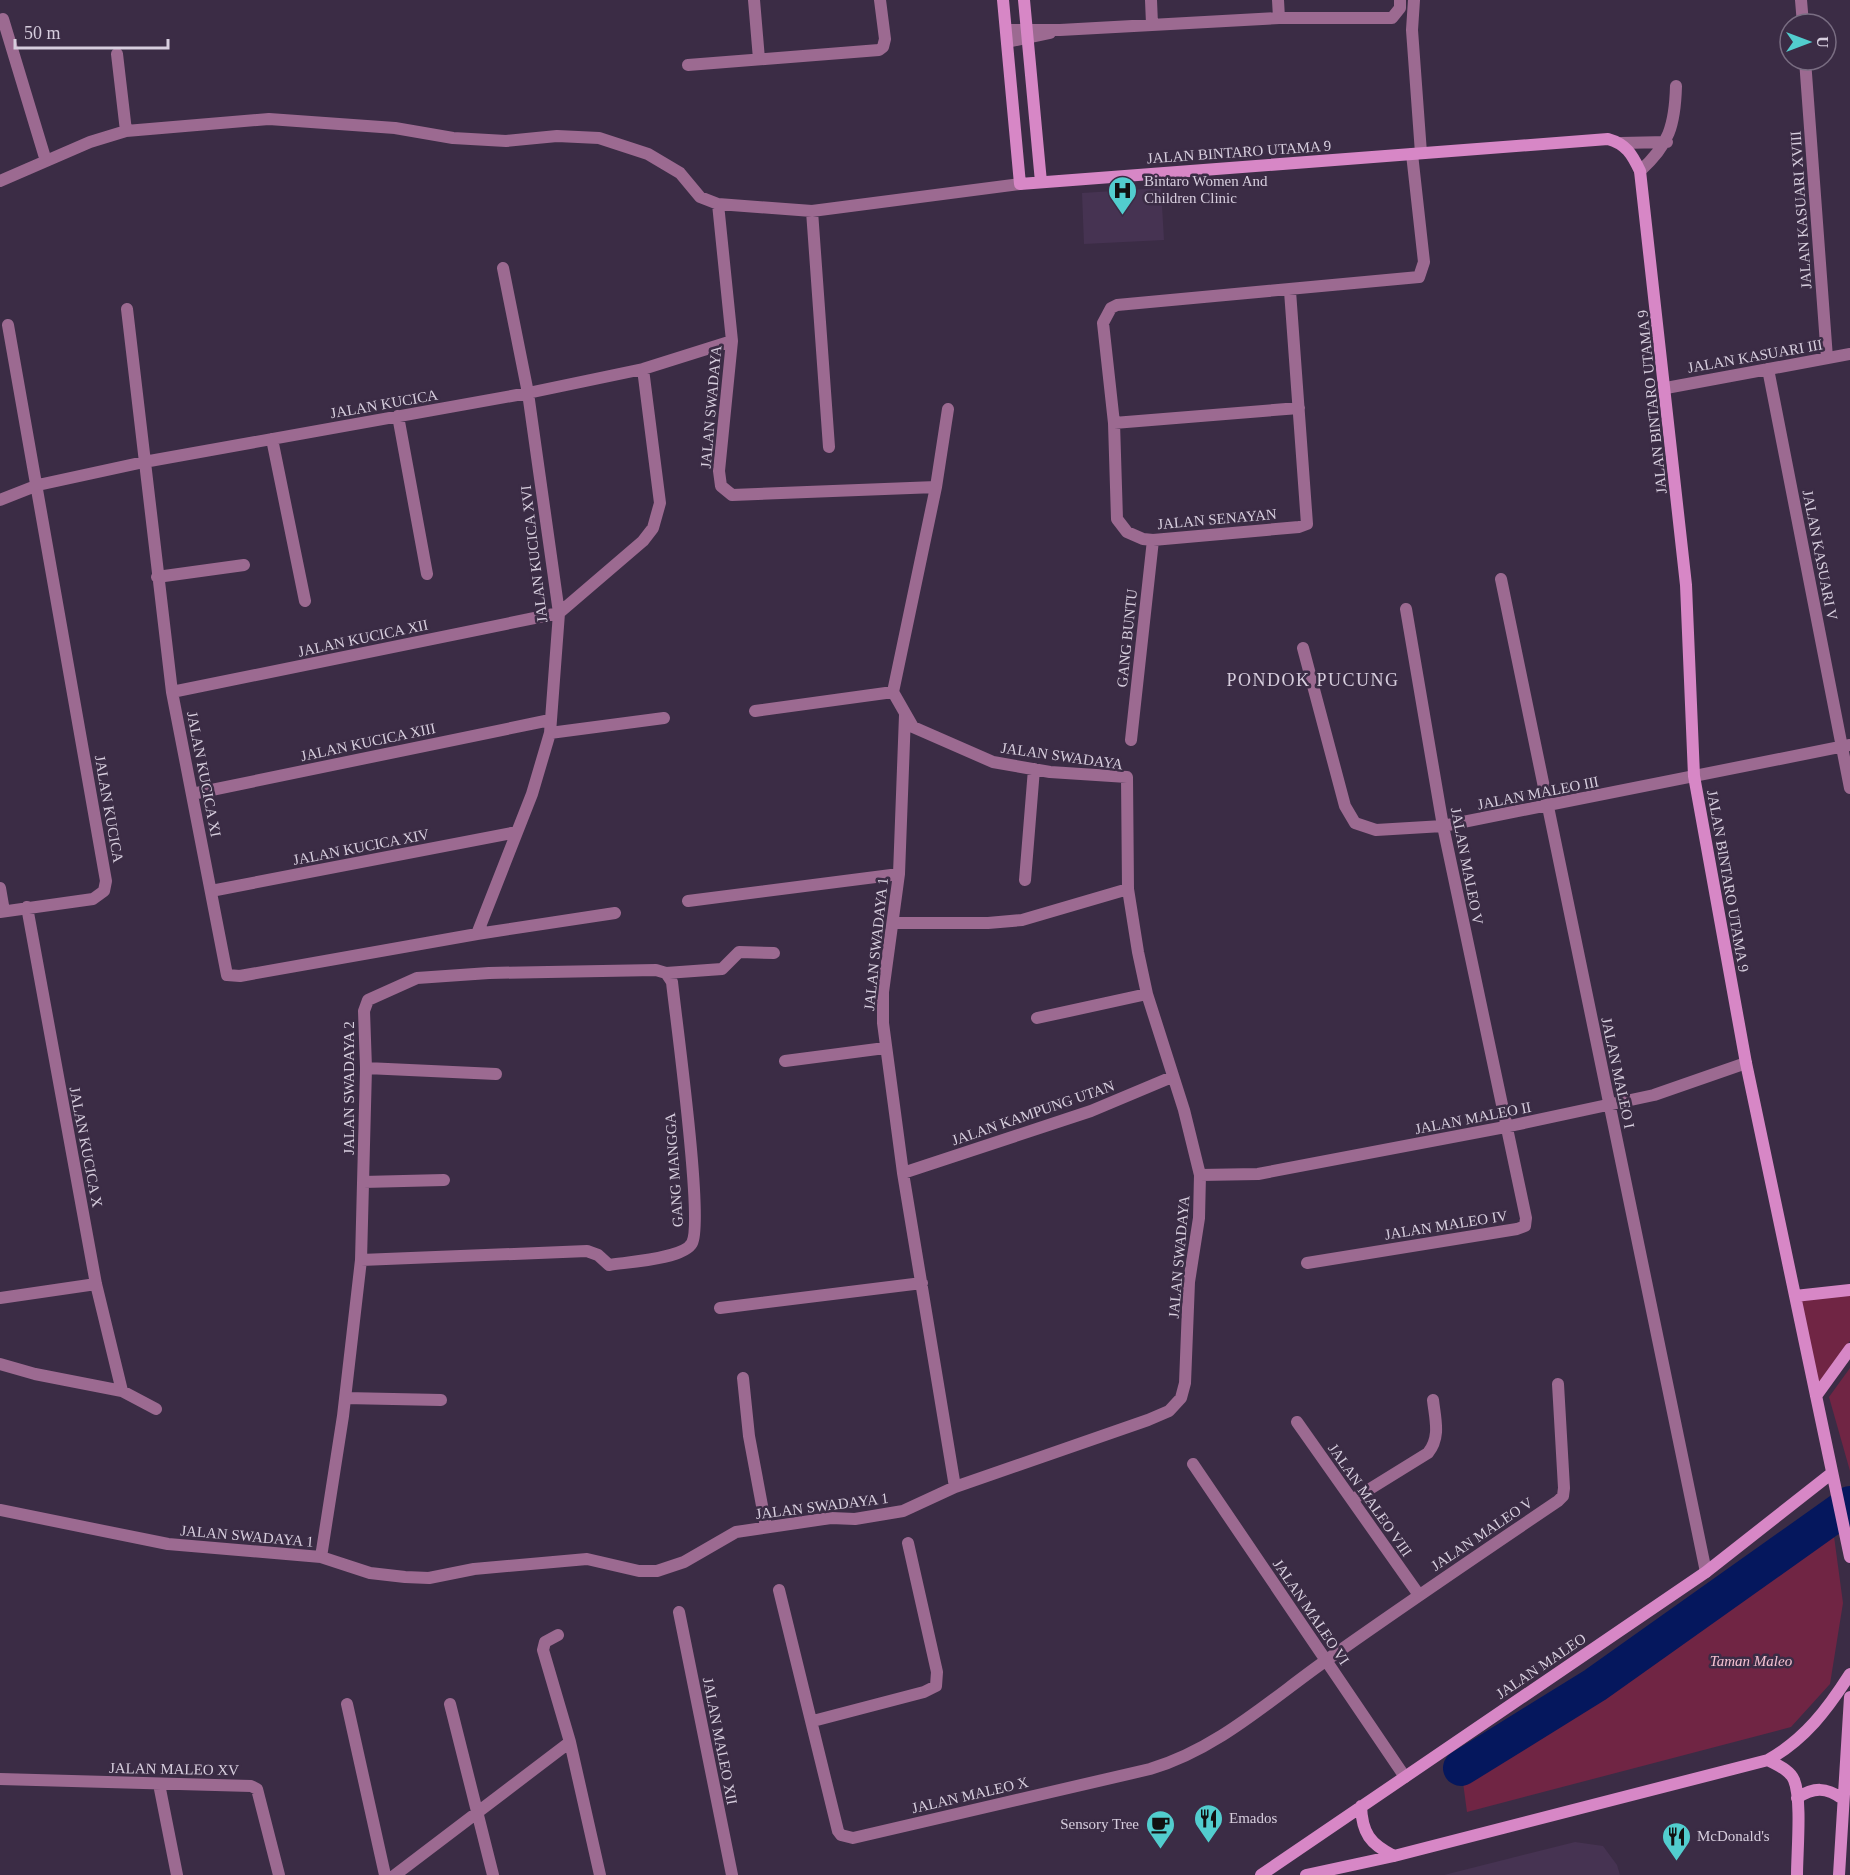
<svg xmlns="http://www.w3.org/2000/svg" width="1850" height="1875" font-family="'Times New Roman',serif">
  <style>
    .built { fill: #463352 }
    .green { fill: #702544 }
    .lines { fill: none; stroke-linecap: round; stroke-linejoin: round }
    .river { stroke: #05175d; stroke-width: 36 }
    .street { stroke: #9c6a91; stroke-width: 12 }
    .secondary { stroke: #d787c6; stroke-width: 12 }
    .labels { text-anchor: middle; dominant-baseline: central; stroke-width: 5; stroke-linejoin: round; paint-order: stroke }
    .street-label { font-size: 15px; fill: #d7cede; stroke: #3b2c45 }
    .poi-label { font-size: 15px; fill: #d7cede; stroke: #3b2c45; text-anchor: start }
    .park-label { font-size: 15px; font-style: italic; fill: #f5c1d1; stroke: #3b2c45 }
    .quarter-label { font-size: 18px; letter-spacing: 1.5px; fill: #d7cede; stroke: #3b2c45 }
  </style>
  <rect width="100%" height="100%" fill="#3b2c45"/>
  <!-- built -->
  <path class="built" d="M 1161,188 L 1164,240 L 1084,244 L 1082,193 Z
    M 1575,1842 L 1603,1846 L 1617,1865 L 1620,1875 L 1444,1875 Z"/>
  <!-- green -->
  <path class="green" d="M 1850,1290 L 1850,1341 L 1813,1391 L 1795,1299 Z
    M 1850,1368 L 1850,1471 L 1829,1397 Z
    M 1831,1514 L 1843,1603 L 1830,1684 L 1791,1727 L 1467,1812 L 1461,1768 L 1788,1548 Z"/>
  <g class="lines">
    <!-- river -->
    <path class="river" d="M 1461,1768 L 1595,1685 L 1850,1504"/>
    <!-- street -->
    <path class="street" d="M 754,0 L 759,59
      M 1151,0 L 1152,24
      M 1278,0 L 1279,18
      M 1414,0 L 1412,30 L 1421,153
      M 1801,0 L 1803,24
      M 3,19 L 46,161
      M 1006,30 L 1060,30 L 1279,18 L 1392,18 L 1400,8 L 1400,0
      M 1007,42 L 1050,33
      M 117,54 L 126,131
      M 1805,60 L 1827,358
      M 688,65 L 879,50 L 883,47 L 885,39 L 880,0
      M 1621,143 L 1667,142
      M 1640,171 C 1669,145 1675,125 1676,86
      M 0,181 L 90,142 L 126,131 L 269,119 L 395,128 L 453,138 L 506,141 L 557,136 L 599,138 L 648,154 L 680,173 L 700,197 L 718,204 L 812,211 L 1020,184
      M 718,204 L 732,341 L 719,471 L 721,486 L 732,495 L 936,487
      M 812,211 L 829,447
      M 1290,291 L 1307,524 L 1299,527 L 1153,540 L 1143,539 L 1127,532 L 1117,519 L 1114,423 L 1103,323 L 1111,308 L 1117,305 L 1419,277 L 1424,262 L 1412,154
      M 127,309 L 172,692 L 227,975 L 240,976 L 477,934 L 615,913
      M 1768,369 L 1850,788
      M 1666,388 L 1850,354
      M 398,416 L 427,574
      M 1114,423 L 1299,408
      M 272,439 L 305,601
      M 0,500 L 38,485 L 144,462 L 528,393 L 643,369 L 732,341
      M 157,577 L 244,565
      M 1501,579 L 1706,1572
      M 1303,648 L 1345,806 L 1355,823 L 1376,830 L 1443,826 L 1850,745
      M 172,692 L 559,613 L 643,541 L 653,528 L 660,503 L 643,369
      M 755,711 L 893,692
      M 905,715 L 899,874 L 883,992 L 883,1023 L 903,1173 L 955,1487
      M 550,733 L 664,718
      M 1131,740 L 1153,540
      M 192,794 L 550,720
      M 1025,880 L 1034,769
      M 0,888 L 4,911
      M 211,891 L 517,832
      M 688,901 L 899,874
      M 27,907 L 96,1284 L 122,1391
      M 0,912 L 93,899 L 104,891 L 106,881 L 8,325
      M 893,923 L 988,923 L 1022,920 L 1128,889
      M 477,934 L 532,794 L 550,733 L 559,613 L 528,393 L 503,268
      M 1037,1018 L 1147,994
      M 785,1061 L 885,1048
      M 366,1068 L 496,1074
      M 903,1173 L 1091,1111 L 1172,1077
      M 1200,1175 L 1258,1174 L 1505,1127 L 1654,1095 L 1746,1063
      M 363,1182 L 444,1180
      M 361,1260 L 587,1251 L 598,1255 L 609,1265 C 627,1262 684,1259 692,1243 C 704,1221 676,1020 672,982 L 666,973
      M 1307,1263 L 1517,1229 L 1525,1226 L 1526,1218 L 1443,826 L 1406,609
      M 0,1298 L 96,1284
      M 720,1308 L 922,1283
      M 0,1364 L 35,1374 L 122,1391 L 156,1409
      M 743,1378 L 749,1436 L 766,1527
      M 345,1398 L 441,1400
      M 1297,1422 L 1419,1595
      M 1193,1464 L 1405,1777
      M 1352,1500 L 1428,1453 C 1441,1437 1435,1419 1433,1400
      M 0,1510 L 168,1544 L 321,1557 L 370,1573 L 405,1577 L 429,1578 L 474,1569 L 587,1559 L 639,1571 L 657,1571 L 684,1562 L 736,1532 L 831,1518 L 855,1519 L 903,1511 L 955,1487 L 1148,1420 L 1169,1411 L 1181,1398 L 1185,1383 L 1189,1282 L 1199,1218 L 1200,1175 L 1184,1110 L 1147,994 L 1138,952 L 1128,889 L 1127,777 L 1050,772 L 993,762 L 913,727 L 893,692 L 936,487 L 948,409
      M 321,1557 L 343,1416 L 361,1260 L 366,1068 L 364,1011 L 368,1000 L 417,978 L 489,973 L 656,970 L 666,973 L 722,969 L 739,952 L 774,953
      M 779,1590 L 838,1831 L 841,1835 L 853,1838 L 1150,1769 C 1218,1749 1271,1699 1328,1659 C 1404,1605 1481,1553 1558,1501 L 1563,1496 L 1564,1488 L 1558,1384
      M 679,1612 L 732,1875
      M 558,1635 L 545,1642 L 543,1650 L 570,1742 L 600,1875
      M 347,1704 L 385,1875
      M 450,1704 L 493,1875
      M 813,1721 L 924,1692 L 936,1686 L 937,1672 L 908,1543
      M 0,1779 L 251,1786 L 257,1789 L 279,1875
      M 159,1784 L 177,1875
      M 395,1875 L 570,1742"/>
    <!-- secondary -->
    <path class="secondary" d="M 1003,0 L 1020,184 L 1608,139 C 1626,144 1632,154 1640,171 L 1686,585 L 1694,776 L 1746,1063 L 1850,1557
      M 1024,0 L 1041,182
      M 1795,1296 L 1850,1290
      M 1816,1396 L 1850,1349
      M 1768,1760 C 1777,1765 1790,1770 1794,1780 C 1802,1799 1797,1852 1797,1875
      M 1797,1798 C 1814,1787 1826,1787 1843,1799
      M 1361,1806 C 1362,1833 1370,1844 1394,1856
      M 1261,1875 L 1706,1572 L 1832,1473
      M 1306,1875 L 1394,1856 L 1768,1760 C 1805,1739 1827,1710 1850,1674
      M 1839,1875 L 1850,1697"/>
  </g>
  <!-- icons -->
  <defs>
    <symbol id="hospital-pin" viewBox="-11 -11 22 30"><path d="M0 17L-7.5 6A9.5 9.5 0 1 1 7.5 6Z" fill="#52cdce" stroke="#3b2c45"/><path d="M-5-5h3v3.5h4V-5h3V5h-3V1.5h-4V5h-3Z" fill="#111"/></symbol>
    <symbol id="restaurant-pin" viewBox="-11 -11 22 30"><path d="M0 17L-7.5 6A9.5 9.5 0 1 1 7.5 6Z" fill="#52cdce" stroke="#3b2c45"/><path d="M-5-6h1v4h1v-4h1v4h1v-4h1v5L-1.5 .5V6h-2V.5L-5-1ZM5-6V6H3V1.5H1.5Q1.5-4 5-6Z" fill="#111"/></symbol>
    <symbol id="cafe-pin" viewBox="-11 -11 22 30"><path d="M0 17L-7.5 6A9.5 9.5 0 1 1 7.5 6Z" fill="#52cdce" stroke="#3b2c45"/><path d="M-5.5-4.5H6V0H3Q3 3.5 0 3.5H-2.5Q-5.5 3.5-5.5 0ZM3-3.2v2h1.7v-2ZM-6 4.5H4V6H-6Z" fill="#111"/></symbol>
  </defs>
  <g fill-rule="evenodd">
    <use href="#hospital-pin" x="1106" y="174" width="33" height="45"/>
    <use href="#restaurant-pin" x="1192" y="1802" width="33" height="45"/>
    <use href="#cafe-pin" x="1144" y="1808" width="33" height="45"/>
    <use href="#restaurant-pin" x="1660" y="1820" width="33" height="45"/>
  </g>
  <g class="labels">
    <!-- street labels -->
    <g class="street-label">
      <text transform="translate(1239 152) rotate(-4)">JALAN BINTARO UTAMA 9</text>
      <text transform="translate(1801 210) rotate(-94)">JALAN KASUARI XVIII</text>
      <text transform="translate(1755 356) rotate(-10)">JALAN KASUARI III</text>
      <text transform="translate(1652 402) rotate(-96)">JALAN BINTARO UTAMA 9</text>
      <text transform="translate(384 404) rotate(-10)">JALAN KUCICA</text>
      <text transform="translate(711 407) rotate(-85)">JALAN SWADAYA</text>
      <text transform="translate(1217 519) rotate(-5)">JALAN SENAYAN</text>
      <text transform="translate(534 554) rotate(-97)">JALAN KUCICA XVI</text>
      <text transform="translate(1820 555) rotate(79)">JALAN KASUARI V</text>
      <text transform="translate(363 638) rotate(-12)">JALAN KUCICA XII</text>
      <text transform="translate(1127 638) rotate(-84)">GANG BUNTU</text>
      <text transform="translate(368 742) rotate(-12)">JALAN KUCICA XIII</text>
      <text transform="translate(1062 756) rotate(8)">JALAN SWADAYA</text>
      <text transform="translate(204 774) rotate(79)">JALAN KUCICA XI</text>
      <text transform="translate(1538 793) rotate(-11)">JALAN MALEO III</text>
      <text transform="translate(109 809) rotate(80)">JALAN KUCICA</text>
      <text transform="translate(361 847) rotate(-11)">JALAN KUCICA XIV</text>
      <text transform="translate(1467 866) rotate(79)">JALAN MALEO V</text>
      <text transform="translate(1728 881) rotate(80)">JALAN BINTARO UTAMA 9</text>
      <text transform="translate(876 944) rotate(-84)">JALAN SWADAYA 1</text>
      <text transform="translate(1618 1073) rotate(78)">JALAN MALEO I</text>
      <text transform="translate(349 1088) rotate(-90)">JALAN SWADAYA 2</text>
      <text transform="translate(1033 1113) rotate(-19)">JALAN KAMPUNG UTAN</text>
      <text transform="translate(1473 1118) rotate(-11)">JALAN MALEO II</text>
      <text transform="translate(86 1147) rotate(79)">JALAN KUCICA X</text>
      <text transform="translate(674 1170) rotate(-94)">GANG MANGGA</text>
      <text transform="translate(1446 1225) rotate(-9)">JALAN MALEO IV</text>
      <text transform="translate(1179 1257) rotate(-85)">JALAN SWADAYA</text>
      <text transform="translate(1370 1500) rotate(55)">JALAN MALEO VIII</text>
      <text transform="translate(822 1506) rotate(-7)">JALAN SWADAYA 1</text>
      <text transform="translate(1482 1534) rotate(-34)">JALAN MALEO V</text>
      <text transform="translate(247 1536) rotate(5)">JALAN SWADAYA 1</text>
      <text transform="translate(1311 1612) rotate(56)">JALAN MALEO VI</text>
      <text transform="translate(1541 1666) rotate(-34)">JALAN MALEO</text>
      <text transform="translate(720 1741) rotate(79)">JALAN MALEO XII</text>
      <text transform="translate(174 1769) rotate(1)">JALAN MALEO XV</text>
      <text transform="translate(970 1795) rotate(-13)">JALAN MALEO X</text>
    </g>
    <!-- poi labels -->
    <g class="poi-label">
      <text x="1144" y="181">Bintaro Women And<tspan x="1144" dy="17">Children Clinic</tspan></text>
      <text x="1229" y="1818">Emados</text>
      <text x="1139" y="1824" text-anchor="end">Sensory Tree</text>
      <text x="1697" y="1836">McDonald's</text>
    </g>
    <!-- park labels -->
    <g class="park-label">
      <text x="1751" y="1661">Taman Maleo</text>
    </g>
    <!-- quarter labels -->
    <g class="quarter-label">
      <text x="1313" y="680">PONDOK PUCUNG</text>
    </g>
  </g>
  <!-- north arrow -->
  <g transform="translate(1808 42) rotate(90)"><circle r="28" fill="#3b2c45" stroke="#796d82" stroke-width="1.5"/>
  <path d="M0-4.5L10 22L0 15L-10 22Z" fill="#52cdce"/>
  <text y="-9" font-size="16" font-weight="bold" text-anchor="middle" fill="#d7cede">U</text>
  </g>
  <!-- scale -->
  <path d="M15 39v9h153v-9" fill="none" stroke="#d7cede" stroke-width="3"/>
  <text x="24" y="39" font-size="18" fill="#d7cede" stroke="#3b2c45" stroke-width="4.5" paint-order="stroke">50 m</text>
</svg>
